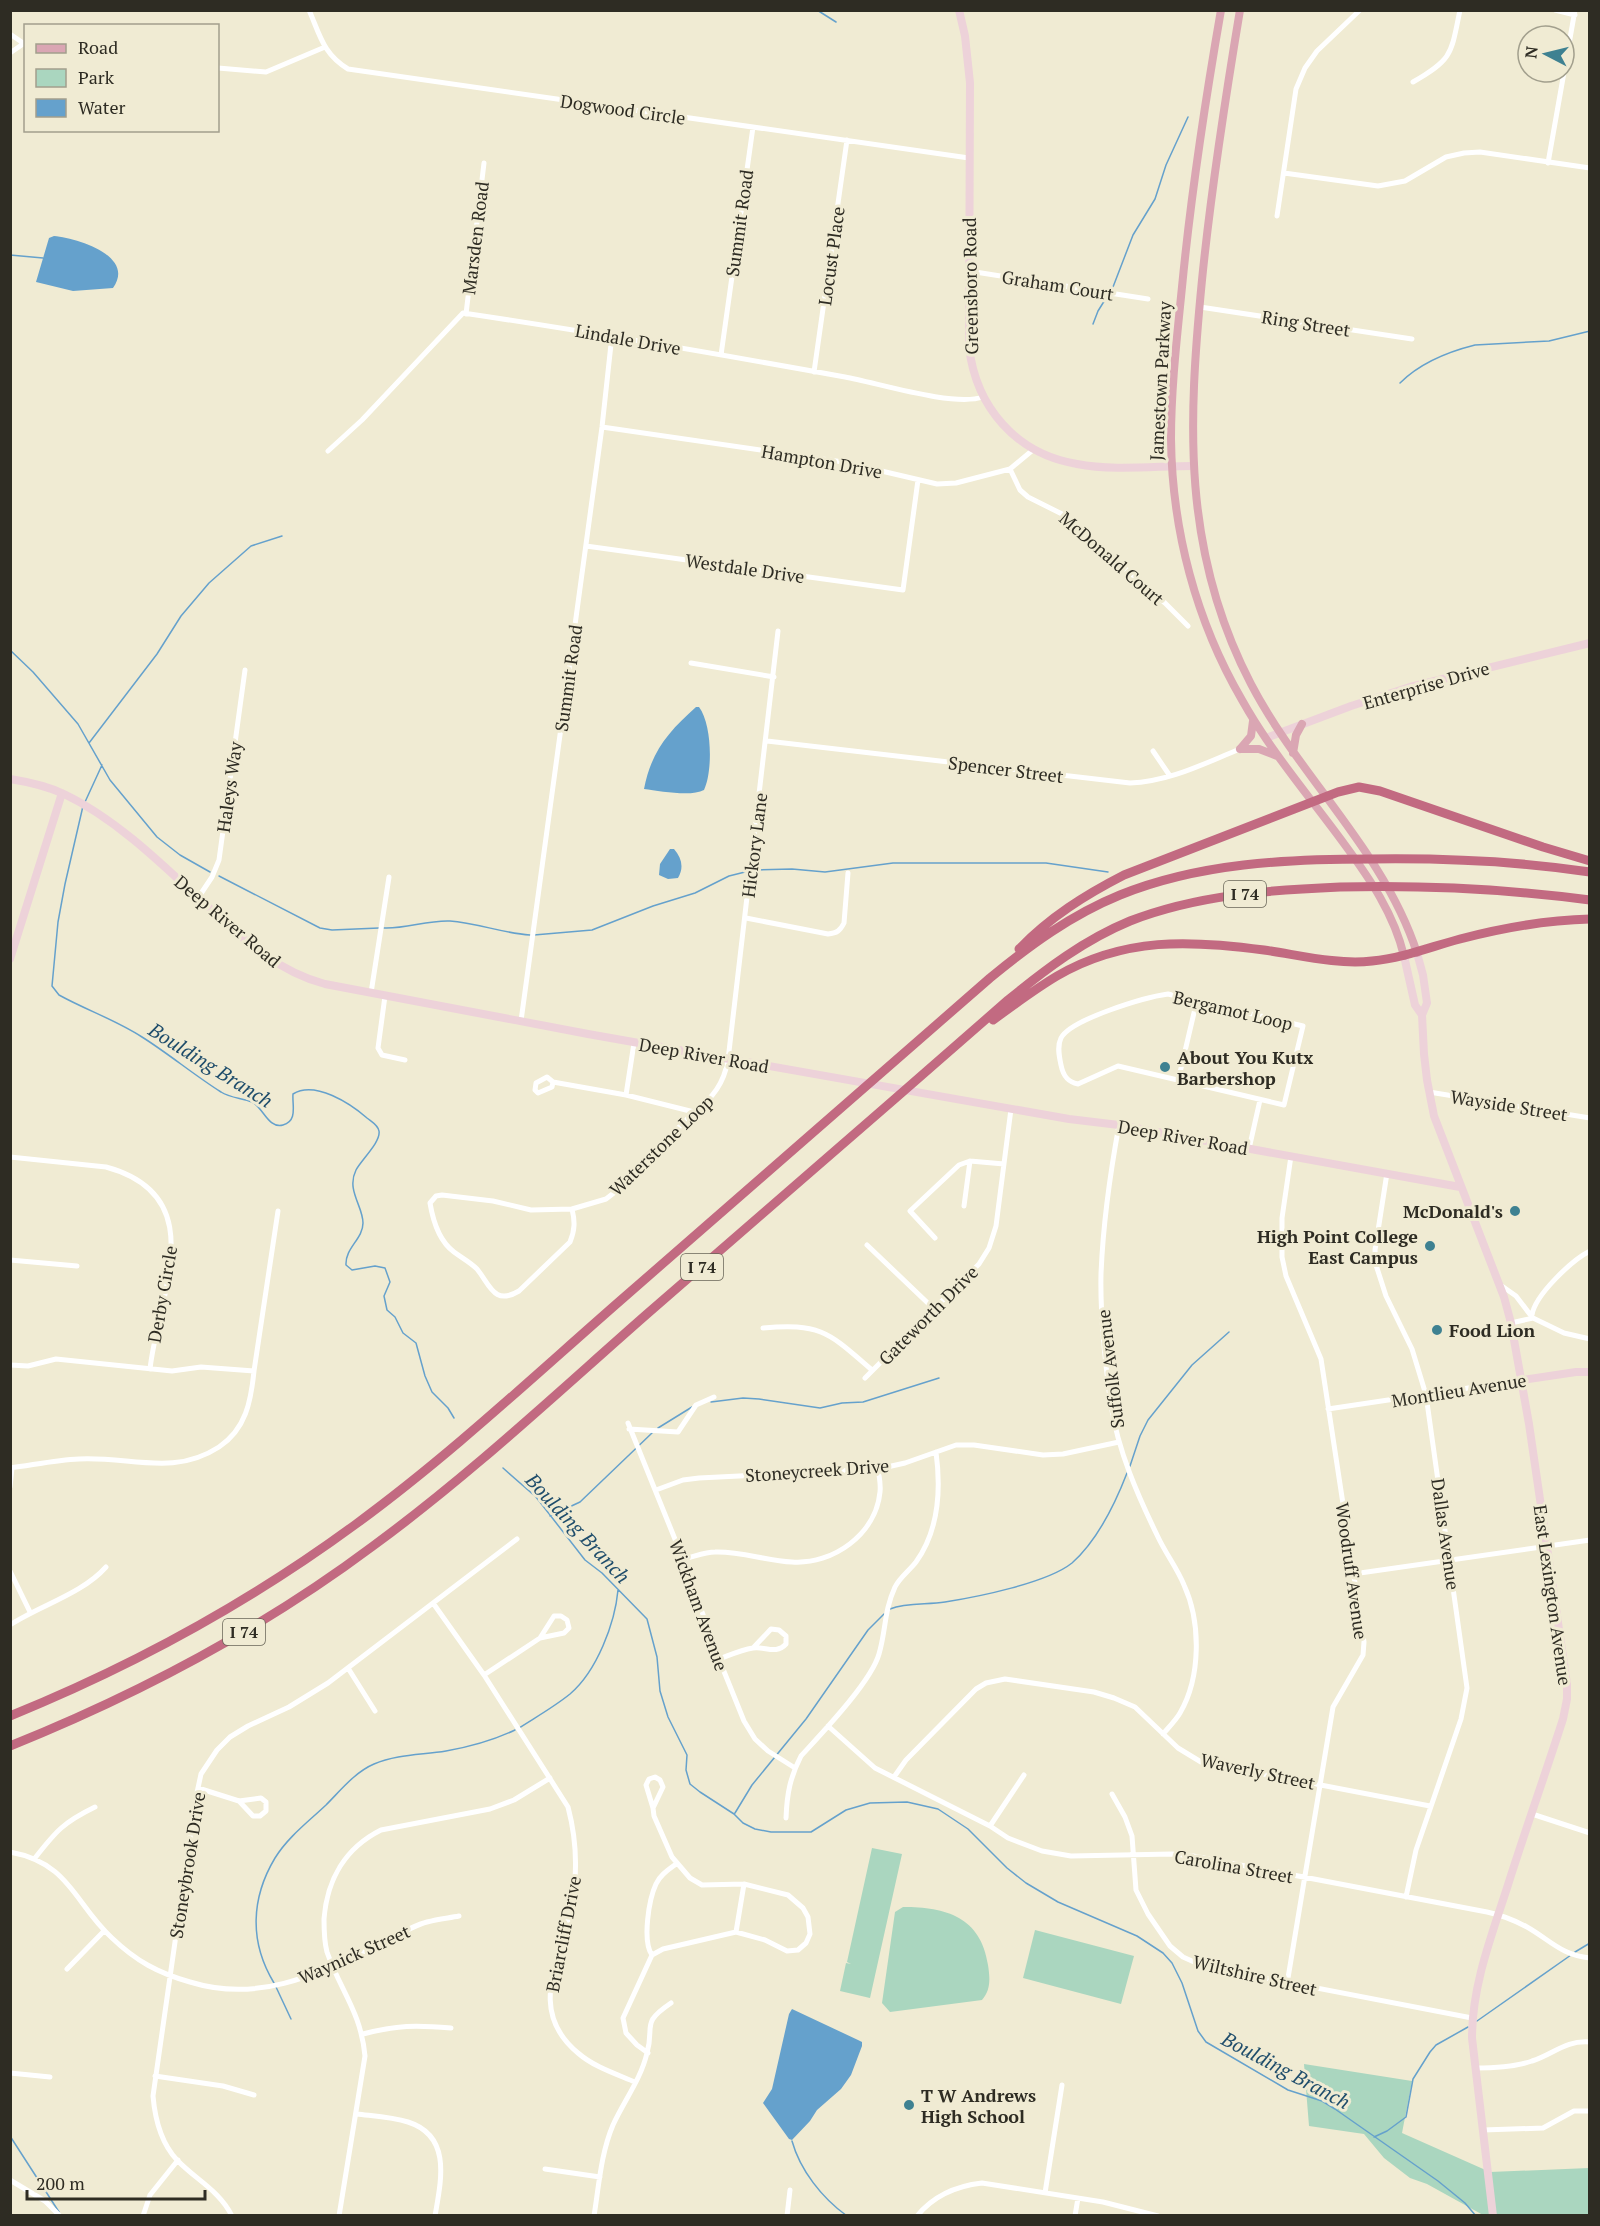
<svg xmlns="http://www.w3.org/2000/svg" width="1600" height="2226" font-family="'PT Serif',serif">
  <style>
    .green { fill: #aad6bf }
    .water { fill: #65a1cc }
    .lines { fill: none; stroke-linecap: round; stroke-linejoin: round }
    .stream { stroke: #65a1cc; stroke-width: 1.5 }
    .street { stroke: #fff; stroke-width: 5 }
    .secondary { stroke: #edd2d9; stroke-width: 8 }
    .primary { stroke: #daa6b3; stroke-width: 8 }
    .highway { stroke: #c26a81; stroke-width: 9 }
    .poi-dot { fill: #3e8191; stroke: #f0ebd3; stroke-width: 2 }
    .labels { text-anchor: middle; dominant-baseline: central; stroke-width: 6; stroke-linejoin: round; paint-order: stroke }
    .shield { fill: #f0ebd3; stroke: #686558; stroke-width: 1.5 }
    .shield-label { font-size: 16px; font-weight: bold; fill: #2e2c23 }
    .street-label { font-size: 18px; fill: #2e2c23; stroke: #f0ebd3 }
    .poi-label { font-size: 18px; font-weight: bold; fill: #2e2c23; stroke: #f0ebd3; text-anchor: start }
    .water-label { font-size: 20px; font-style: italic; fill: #1f4d6b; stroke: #f0ebd3 }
  </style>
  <rect width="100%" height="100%" fill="#f0ebd3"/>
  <!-- green -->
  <path class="green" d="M 872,1848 L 902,1854 L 870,1998 L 840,1991 L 846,1963 L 851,1964 L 847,1962 Z
    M 903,1907 C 946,1907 981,1917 988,1965 C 990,1978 991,1990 982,2000 L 890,2012 L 882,2003 L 895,1912 Z
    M 1035,1930 L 1134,1956 L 1121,2004 L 1023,1978 Z
    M 1304,2064 L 1412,2081 L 1402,2133 L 1490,2172 L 1589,2168 L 1589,2215 L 1483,2215 L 1427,2184 L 1410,2178 L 1384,2158 L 1364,2134 L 1309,2126 Z"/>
  <!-- water -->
  <path class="water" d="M 54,236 C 77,238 136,256 113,288 L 73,291 L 36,282 L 49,238 Z
    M 696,707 L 699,707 C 712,724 713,771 704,790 C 691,797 660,791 644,789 C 651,752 668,732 696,707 Z
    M 670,849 L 674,849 C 682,858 684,868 678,878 L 668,879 L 659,875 L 660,864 Z
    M 792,2009 L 858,2040 L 862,2042 L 862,2046 L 851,2075 L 841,2089 L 817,2110 L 810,2121 L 792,2140 L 789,2139 L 763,2103 L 772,2089 L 789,2014 Z"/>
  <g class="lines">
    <!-- stream -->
    <path class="stream" d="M 817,10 L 836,22
      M 10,255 L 43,258
      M 1113,287 L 1133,235 L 1155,199 L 1166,165 L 1188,117
      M 1093,324 L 1098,311 L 1108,295
      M 1400,383 C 1420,363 1447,352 1475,345 L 1549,341 L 1590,331
      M 10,650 L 33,672 L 78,724 L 110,780 L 157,837 L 180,855 L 210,872
      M 89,743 L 157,654 L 181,616 L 209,583 L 251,546 L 282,536
      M 85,802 L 102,765
      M 83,806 L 65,884 L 58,922 L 52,986 L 59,995 C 86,1010 116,1020 142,1037 C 169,1054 194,1075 221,1092 C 230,1098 242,1098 252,1102 C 263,1107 268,1129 283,1125 C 298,1121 292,1105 293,1094 C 315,1080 351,1104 367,1118 C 372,1122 378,1125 379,1131 C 381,1142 361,1160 356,1170 C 346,1190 363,1206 363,1223 C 363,1239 345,1248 346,1265 L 352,1270 L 375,1266 L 385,1268 L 390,1282 L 384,1296 L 387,1310 L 395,1317 L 403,1333 L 416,1343 L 425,1376 L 432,1392 L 448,1408 L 454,1418
      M 754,870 L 792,869 L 825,872 L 893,863 L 1046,863 L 1108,872
      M 219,876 L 320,928 L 332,930 L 379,928
      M 384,928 C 406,929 427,920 450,921 C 477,923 502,933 530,935
      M 534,935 L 592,930 L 653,906 L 695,893 L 729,876 L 749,871
      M 711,1402 L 743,1398 L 759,1399 L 820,1408 L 842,1403 L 863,1402 L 939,1378
      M 658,1428 L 692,1407
      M 1130,1466 L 1140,1436 L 1148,1420 L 1192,1365 L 1229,1332
      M 503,1468 L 536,1497 L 585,1560 L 602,1573 L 647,1619 L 657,1657 L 660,1691 L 668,1717 L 687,1755 L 686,1770 L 690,1784 L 700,1792 L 734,1814 L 743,1823 L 755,1829 L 771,1832 L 811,1832 L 846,1810 L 870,1803 L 907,1802 L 938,1809 L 968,1829 L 1007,1868 L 1026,1883 L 1058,1902 L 1137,1936 L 1163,1953 L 1172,1963 L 1182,1983 L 1198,2031 L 1206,2042 L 1288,2090 L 1322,2101 L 1335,2109 L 1438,2181 L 1465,2203 L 1476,2216
      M 550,1516 L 580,1502 L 652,1433
      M 890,1609 C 907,1602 927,1605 945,1602 C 977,1597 1047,1583 1072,1563 C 1098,1540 1115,1504 1127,1473
      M 519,1728 C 536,1717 554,1707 570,1694 C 597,1671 615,1623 618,1590
      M 735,1813 L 752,1785 L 806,1719 L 868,1630 L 884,1614
      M 1575,1952 L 1590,1943
      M 274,1983 C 249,1942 251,1898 275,1858 C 288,1837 308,1822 326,1805 C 340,1791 355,1772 374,1764 C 397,1754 422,1755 446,1751 C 469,1747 494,1740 515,1730
      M 276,1987 L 291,2019
      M 1477,2021 L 1571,1955
      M 10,2136 L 59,2212
      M 1374,2137 L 1387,2131 L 1406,2117 L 1413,2079 L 1430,2052 L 1436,2045 L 1468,2027
      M 792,2141 C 800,2170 822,2198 847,2216
      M 1588,2216 L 1590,2215"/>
    <!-- street -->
    <path class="street" d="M 309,10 C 320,35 323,54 348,69 L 969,158
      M 1555,10 L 1575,15
      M 10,34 L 26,45
      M 10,53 L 23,44
      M 218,68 L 266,72 L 325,47
      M 1413,82 C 1453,59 1451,54 1460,10
      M 1548,163 L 1575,10
      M 1284,173 L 1378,186 L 1405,181 L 1446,157 L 1464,153 L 1480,152 L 1590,168
      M 1277,216 L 1296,89 L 1305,68 L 1317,51 L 1360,10
      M 969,271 L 1148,299
      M 1200,307 L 1412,339
      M 466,314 L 484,163
      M 721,355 L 753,127
      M 814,372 L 847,140
      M 602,427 L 843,462 L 937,484 L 956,483 L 1010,469 L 1034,449
      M 328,451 L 362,420 L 463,313 C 591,332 718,354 845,377 C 878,383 953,407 983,397
      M 1010,469 L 1020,490 L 1028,497 L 1062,514 L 1165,603 L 1188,626
      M 586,546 L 903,590 L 918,480
      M 691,663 L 774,677
      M 767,741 L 1130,783 C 1169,782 1205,763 1240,749
      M 1153,751 L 1170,776
      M 198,898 L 212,877 L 219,860 L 245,670
      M 746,918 L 828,934 C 837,933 840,931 844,923 L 848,873
      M 371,993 L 389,877
      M 1168,994 L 1303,1026 L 1284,1105 L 1118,1066 L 1078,1084 C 1067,1082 1063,1075 1061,1065 C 1059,1056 1057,1046 1061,1038 C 1071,1019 1146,997 1168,994 Z
      M 385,996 L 378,1048 L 382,1055 L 405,1060
      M 521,1021 L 602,427 L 612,335
      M 1178,1081 L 1197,1000
      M 553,1082 L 552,1087 L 538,1093 L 535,1090 L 536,1083 L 547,1077 L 553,1082 L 626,1095 L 694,1112
      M 1429,1092 L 1590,1118
      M 626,1095 L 634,1043
      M 1119,1125 C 1110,1174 1103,1224 1101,1274 C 1100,1317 1105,1362 1111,1405 C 1118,1451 1138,1496 1158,1537 C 1166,1554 1177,1568 1184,1585 C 1201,1622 1201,1677 1180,1713 C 1176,1720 1169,1727 1163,1734
      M 1249,1149 L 1260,1100
      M 10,1157 L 106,1167 C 213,1196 158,1295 150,1369
      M 1387,1173 L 1375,1250 L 1376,1265 L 1386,1296 L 1412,1349 L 1426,1395 L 1467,1688 L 1461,1719 L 1416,1850 L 1406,1897
      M 442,1195 L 493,1201 L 531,1210 L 572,1209 C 575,1221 575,1230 570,1242 L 519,1291 C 494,1306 490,1285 477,1269 C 470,1262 462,1258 454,1252 C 439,1241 433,1221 430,1203 L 436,1196 Z
      M 964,1206 L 970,1161
      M 572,1209 L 606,1199 L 615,1192 L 694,1112 C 713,1098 724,1083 728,1060 L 778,631
      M 935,1238 L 910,1211 L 959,1165 L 970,1161 L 1004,1164
      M 867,1245 L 934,1309
      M 10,1260 L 77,1266
      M 1499,1284 L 1516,1296 L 1532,1317
      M 1532,1315 C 1535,1295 1572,1260 1590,1251
      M 1511,1323 L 1533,1318 L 1564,1333 L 1590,1339
      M 763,1328 C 822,1323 829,1333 872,1370
      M 10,1365 L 28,1366 L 56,1359 L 172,1371 L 201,1367 L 254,1371 L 278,1211
      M 865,1378 L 979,1264 L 989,1248 L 996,1226 L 1011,1109
      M 1328,1409 L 1522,1380
      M 628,1423 L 683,1559 L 719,1659 L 744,1721 L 755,1739 L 768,1751 L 795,1768
      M 629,1429 L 678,1432 L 696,1405 L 714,1397
      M 10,1468 C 33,1465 56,1460 79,1459 C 129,1456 173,1477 219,1447 C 246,1429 251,1401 254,1371
      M 10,1487 L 12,1468
      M 656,1490 L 683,1480 L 699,1478 L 878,1469 L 905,1463 L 956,1445 L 974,1445 L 1043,1455 L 1063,1454 L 1119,1442
      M 683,1559 C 693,1557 705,1552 715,1552 C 741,1551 766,1561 792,1562 C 833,1565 876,1534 880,1492 C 881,1484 879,1476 878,1469
      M 10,1571 L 30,1612
      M 1353,1574 L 1590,1540
      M 433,1603 L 484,1675 L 568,1807 C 577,1841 578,1874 571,1908 C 561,1959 526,2010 578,2053 C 594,2067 616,2074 635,2082
      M 10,1625 C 41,1605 82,1594 106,1567
      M 719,1659 C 730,1655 741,1650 753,1648 C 765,1646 776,1655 786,1644 L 786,1636 L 779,1630 L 771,1629 L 754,1647
      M 348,1668 L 375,1711
      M 484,1675 L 540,1638 L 564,1633 L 569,1628 L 567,1620 L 561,1616 L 554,1616 L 540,1638
      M 828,1726 L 875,1768 L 990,1826 L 1008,1838 L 1042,1851 L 1071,1856 L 1172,1854 L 1193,1856 L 1487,1912 C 1501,1915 1514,1920 1527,1927 C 1550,1940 1561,1955 1590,1958
      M 894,1777 L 906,1760 L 976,1689 L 986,1683 L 1005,1679 L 1094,1692 L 1114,1698 L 1135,1707 L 1178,1748 L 1201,1762 L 1430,1806
      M 198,1788 L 239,1801 L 261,1798 L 266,1802 L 266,1811 L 260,1816 L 253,1816 L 239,1801
      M 1112,1794 L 1125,1817 L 1132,1836 L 1136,1890 L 1148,1914 L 1170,1946 L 1183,1957 L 1203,1966 L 1472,2018
      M 1532,1814 L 1590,1833
      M 786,1818 C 787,1793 790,1778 801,1756 C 822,1733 871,1682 879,1654 C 886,1630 884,1611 895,1587 C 900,1577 909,1571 916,1562 C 939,1530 941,1489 936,1452
      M 990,1826 L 1024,1775
      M 10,1852 C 70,1863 74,1903 112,1938 C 136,1961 158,1973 190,1982 C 261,2004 319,1973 382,1943 C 396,1936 412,1926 427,1922 C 438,1919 449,1918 459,1916
      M 35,1858 C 56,1831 64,1822 95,1807
      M 736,1932 L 744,1884
      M 652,1955 C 642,1941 649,1899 656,1884 C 660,1875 668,1870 676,1864
      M 67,1969 L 104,1931
      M 1287,1984 L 1333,1707 L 1363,1655 L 1364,1642 L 1321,1359 L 1286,1276 L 1282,1257 L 1282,1218 L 1291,1156
      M 363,2034 C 397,2025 416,2025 451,2028
      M 648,2053 L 637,2045 L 626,2033 L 623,2018 L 652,1955 L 663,1949 L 736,1932 L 765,1940 L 787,1951 L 798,1950 L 806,1943 L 810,1934 L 808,1917 L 803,1908 L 788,1895 L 744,1884 L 702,1885 L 690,1878 L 672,1857 L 654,1816 L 653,1808 L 663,1787 L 660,1780 L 655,1777 L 649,1779 L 646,1785 L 653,1808
      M 1475,2068 C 1492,2068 1515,2067 1532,2061 C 1554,2054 1565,2040 1590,2042
      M 10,2073 L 50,2077
      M 155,2076 L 223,2086 L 254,2095
      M 357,2114 C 373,2116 392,2117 408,2122 C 452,2136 441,2181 435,2216
      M 1483,2130 L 1543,2128 L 1574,2111 L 1590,2111
      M 545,2169 L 600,2177
      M 10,2180 L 45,2201 L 60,2216
      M 1045,2193 L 1062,2085
      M 143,2216 L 150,2195 L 178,2160
      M 232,2216 C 219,2190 196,2180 177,2160 C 161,2143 155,2119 153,2096 L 195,1802 L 201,1774 L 217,1750 L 230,1737 L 248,1726 L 289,1707 L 328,1683 L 517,1539
      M 339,2216 L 365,2056 C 361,2012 340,1990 327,1952 C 324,1941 324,1930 324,1919 C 327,1880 345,1848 381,1830 L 490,1809 L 514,1800 L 550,1778
      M 594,2216 C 599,2185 601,2153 613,2125 C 624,2101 641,2079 647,2053 C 655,2025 640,2024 671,2003
      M 787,2216 L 790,2190
      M 917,2216 C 934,2195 956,2186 982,2183 L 1103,2202 L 1158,2216
      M 1075,2216 L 1078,2198"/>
    <!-- secondary -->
    <path class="secondary" d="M 959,10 L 965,36 L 970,83 L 969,347 C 976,407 1016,454 1077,464 C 1113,471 1156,466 1193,466
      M 1266,738 L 1351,706 L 1410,687 L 1590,643
      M 10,779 C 29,782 47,786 64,794 C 118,820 164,866 208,907 C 244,940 277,971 325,984 L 588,1034 L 1069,1119 L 1119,1125 L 1460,1187
      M 1417,953 L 1423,975 L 1427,1003 L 1422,1015 L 1424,1054 L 1427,1080 L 1434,1116 L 1504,1297 L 1511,1323 L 1529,1424 L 1567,1684 L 1567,1699 L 1563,1719 C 1545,1775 1525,1831 1507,1888 C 1491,1937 1472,1986 1472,2038 L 1493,2216
      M 1404,956 L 1415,1005 L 1422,1015
      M 10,959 L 62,793
      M 1522,1380 L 1576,1372 L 1590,1372"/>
    <!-- primary -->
    <path class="primary" d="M 1221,10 C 1205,102 1191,194 1182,287 C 1177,337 1171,388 1171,439 C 1172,530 1196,621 1242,700 C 1271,752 1310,797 1345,845 C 1370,879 1394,914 1404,956
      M 1240,10 C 1225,100 1211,190 1202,280 C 1188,423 1182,552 1251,684 C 1300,778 1384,851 1417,953
      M 1240,749 L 1259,749 L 1277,756
      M 1240,749 L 1251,736 L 1253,721
      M 1293,753 L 1296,735 L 1302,724"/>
    <!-- highway -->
    <path class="highway" d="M 1019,949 C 1050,917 1085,895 1124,875 L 1338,792 L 1359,787 L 1380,791 L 1543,847 L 1590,861
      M 993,1020 C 1014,1005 1035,989 1057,976 C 1124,937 1190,940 1264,950 C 1299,955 1337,965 1372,961 C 1403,958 1430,947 1460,939 C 1502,928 1546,920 1590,919
      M 10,1716 C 133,1666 250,1602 356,1524 C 449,1456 534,1376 621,1300 C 744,1193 867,1086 990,978 C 1030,945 1071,915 1120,895 C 1199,863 1287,859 1371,859 C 1444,858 1517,861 1590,872
      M 10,1746 C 139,1694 262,1629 373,1546 C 470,1475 557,1393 647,1314 C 768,1209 888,1105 1008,1000 C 1046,969 1084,940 1130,921 C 1197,895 1269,890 1340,887 C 1423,885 1507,889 1590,900"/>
  </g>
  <!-- markers -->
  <g class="poi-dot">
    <circle cx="1165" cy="1067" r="6"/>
    <circle cx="1515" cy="1211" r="6"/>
    <circle cx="1430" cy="1246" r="6"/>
    <circle cx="1437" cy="1330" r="6"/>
    <circle cx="909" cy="2105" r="6"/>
  </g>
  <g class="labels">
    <!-- shield labels -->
    <g class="shield">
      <rect x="1224" y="881" width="42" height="26" rx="4.5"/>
      <rect x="681" y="1254" width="42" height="26" rx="4.5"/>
      <rect x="223" y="1619" width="42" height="26" rx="4.5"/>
    </g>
    <g class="shield-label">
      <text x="1245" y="894">I 74</text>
      <text x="702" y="1267">I 74</text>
      <text x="244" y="1632">I 74</text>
    </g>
    <!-- street labels -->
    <g class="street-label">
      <text transform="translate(623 109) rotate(8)">Dogwood Circle</text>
      <text transform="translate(739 223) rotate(-82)">Summit Road</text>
      <text transform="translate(475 238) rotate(-83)">Marsden Road</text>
      <text transform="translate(831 256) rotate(-82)">Locust Place</text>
      <text transform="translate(1058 285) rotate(9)">Graham Court</text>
      <text transform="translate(970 286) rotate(-91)">Greensboro Road</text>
      <text transform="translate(1306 323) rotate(9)">Ring Street</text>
      <text transform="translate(628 339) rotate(10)">Lindale Drive</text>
      <text transform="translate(1160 381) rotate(-87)">Jamestown Parkway</text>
      <text transform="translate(822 461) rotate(10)">Hampton Drive</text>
      <text transform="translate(1112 558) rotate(41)">McDonald Court</text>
      <text transform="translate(745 568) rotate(8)">Westdale Drive</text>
      <text transform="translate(568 678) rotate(-82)">Summit Road</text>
      <text transform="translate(1426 685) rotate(-16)">Enterprise Drive</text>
      <text transform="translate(1006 769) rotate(7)">Spencer Street</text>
      <text transform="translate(229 787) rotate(-82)">Haleys Way</text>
      <text transform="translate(754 845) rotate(-83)">Hickory Lane</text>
      <text transform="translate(228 921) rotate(40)">Deep River Road</text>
      <text transform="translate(1233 1010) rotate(13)">Bergamot Loop</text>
      <text transform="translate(704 1055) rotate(10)">Deep River Road</text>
      <text transform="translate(1509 1105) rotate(9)">Wayside Street</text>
      <text transform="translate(1183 1137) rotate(10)">Deep River Road</text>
      <text transform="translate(661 1145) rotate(-44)">Waterstone Loop</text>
      <text transform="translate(162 1294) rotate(-80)">Derby Circle</text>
      <text transform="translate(928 1315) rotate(-45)">Gateworth Drive</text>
      <text transform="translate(1110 1369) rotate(-97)">Suffolk Avenue</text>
      <text transform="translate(1459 1390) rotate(-9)">Montlieu Avenue</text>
      <text transform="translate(817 1470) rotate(-4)">Stoneycreek Drive</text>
      <text transform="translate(1446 1534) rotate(82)">Dallas Avenue</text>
      <text transform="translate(1352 1571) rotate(82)">Woodruff Avenue</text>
      <text transform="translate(1553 1595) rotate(82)">East Lexington Avenue</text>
      <text transform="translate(699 1605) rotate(70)">Wickham Avenue</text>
      <text transform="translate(1258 1771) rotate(12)">Waverly Street</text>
      <text transform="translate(187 1865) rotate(-81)">Stoneybrook Drive</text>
      <text transform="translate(1234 1866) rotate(10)">Carolina Street</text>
      <text transform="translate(563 1934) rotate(-79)">Briarcliff Drive</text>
      <text transform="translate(354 1954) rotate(-24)">Waynick Street</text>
      <text transform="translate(1255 1975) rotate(13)">Wiltshire Street</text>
    </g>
    <!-- poi labels -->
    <g class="poi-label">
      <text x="1177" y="1057">About You Kutx<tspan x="1177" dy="21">Barbershop</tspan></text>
      <text x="1503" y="1211" text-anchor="end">McDonald's</text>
      <text x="1418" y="1236" text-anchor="end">High Point College<tspan x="1418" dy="21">East Campus</tspan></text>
      <text x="1449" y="1330">Food Lion</text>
      <text x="921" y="2095">T W Andrews<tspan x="921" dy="21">High School</tspan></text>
    </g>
    <!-- water labels -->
    <g class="water-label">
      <text transform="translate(211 1065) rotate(32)">Boulding Branch</text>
      <text transform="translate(578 1528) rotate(47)">Boulding Branch</text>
      <text transform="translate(1286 2070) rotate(28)">Boulding Branch</text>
    </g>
  </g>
  <!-- border -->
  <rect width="1600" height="2226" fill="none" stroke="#2e2c23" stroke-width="24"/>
  <!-- legend -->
  <rect x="24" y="24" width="195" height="108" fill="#f0ebd3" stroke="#a29f8d" stroke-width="1.5"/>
  <rect x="36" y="44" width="30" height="9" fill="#daa6b3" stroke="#a29f8d" stroke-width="1.5"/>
  <text x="78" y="54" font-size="18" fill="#2e2c23">Road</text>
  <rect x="36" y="69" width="30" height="18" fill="#aad6bf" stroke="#a29f8d" stroke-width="1.5"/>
  <text x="78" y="84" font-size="18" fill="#2e2c23">Park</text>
  <rect x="36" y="99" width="30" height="18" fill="#65a1cc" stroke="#a29f8d" stroke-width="1.5"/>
  <text x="78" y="114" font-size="18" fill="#2e2c23">Water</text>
  <!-- north arrow -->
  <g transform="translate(1546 54) rotate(277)"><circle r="28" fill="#f0ebd3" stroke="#a29f8d" stroke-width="1.5"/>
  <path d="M0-4.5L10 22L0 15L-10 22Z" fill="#3e8191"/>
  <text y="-9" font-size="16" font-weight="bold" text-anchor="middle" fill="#2e2c23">N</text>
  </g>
  <!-- scale -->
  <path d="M27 2190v9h178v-9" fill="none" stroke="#2e2c23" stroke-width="3"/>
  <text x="36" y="2190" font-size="18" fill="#2e2c23" stroke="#f0ebd3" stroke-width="4.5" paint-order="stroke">200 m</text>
</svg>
